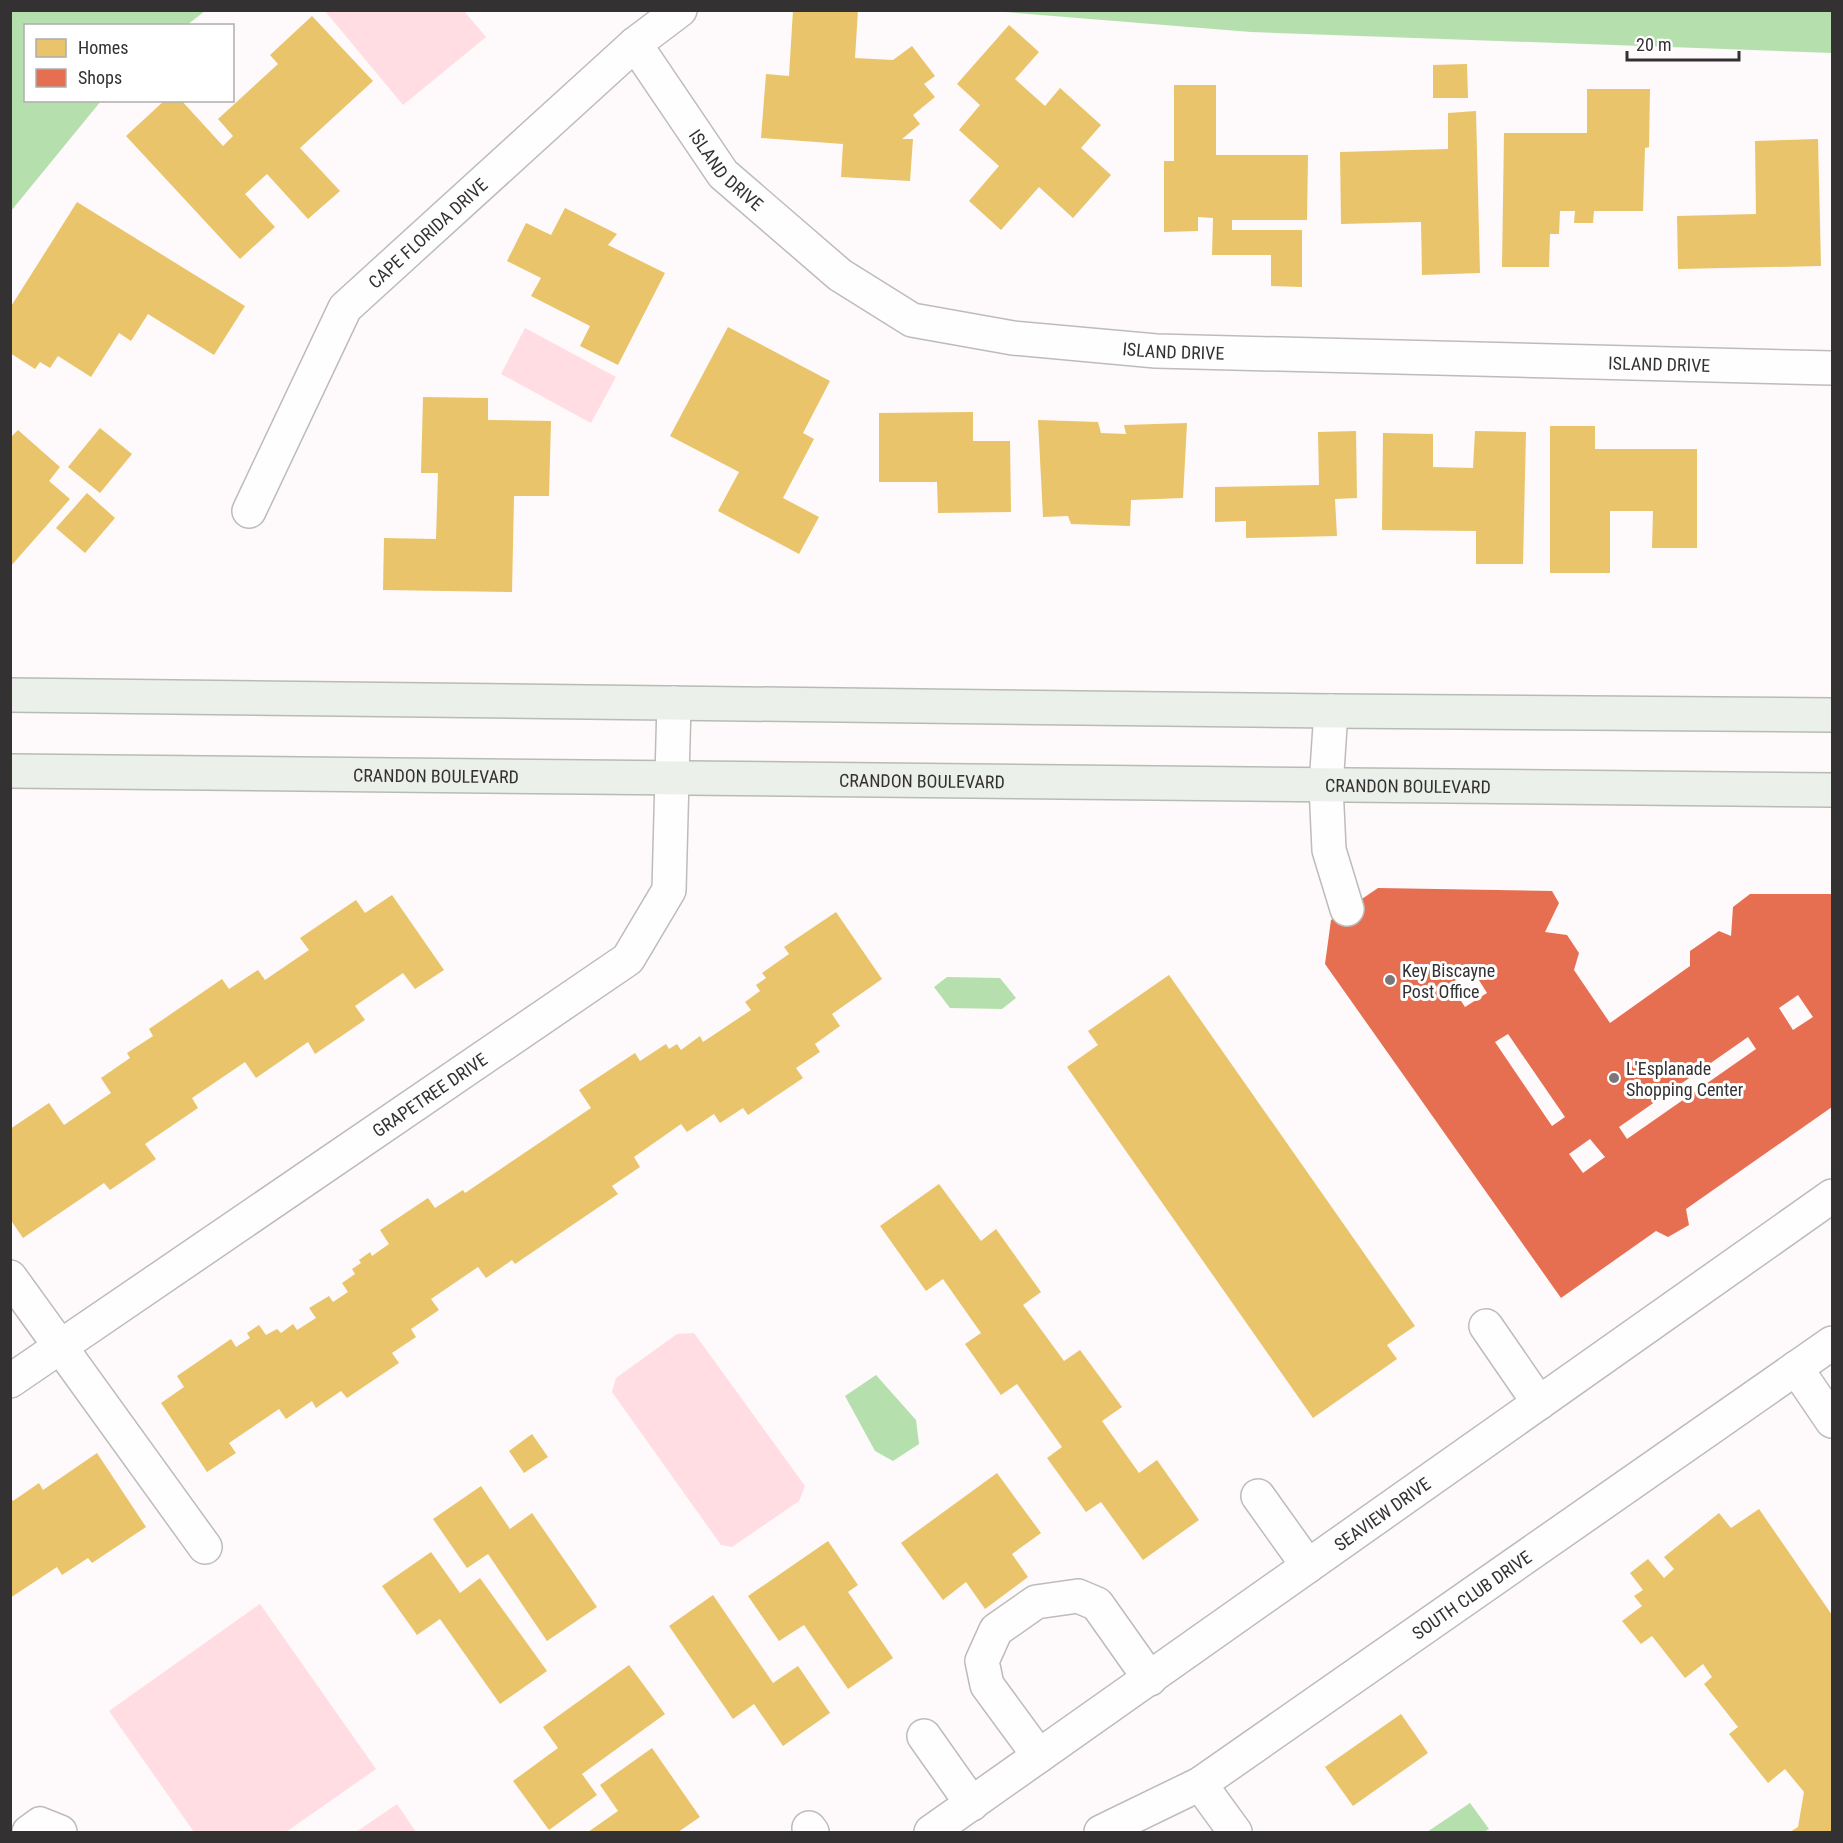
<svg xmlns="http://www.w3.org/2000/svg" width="1843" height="1843" font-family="'Roboto Condensed',sans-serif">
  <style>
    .green { fill: #ffdde2 }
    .water { fill: #b5e0ae }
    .homes { fill: #e9c46a }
    .shops { fill: #e76f51; fill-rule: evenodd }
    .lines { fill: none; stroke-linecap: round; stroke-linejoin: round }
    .minor-casing { stroke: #bebbbb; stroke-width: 36 }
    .major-casing { stroke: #b6bcb3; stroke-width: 36 }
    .minor { stroke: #fffefe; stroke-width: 33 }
    .major { stroke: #ecf0eb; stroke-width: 33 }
    .poi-dot { fill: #7b7778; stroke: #fff; stroke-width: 2 }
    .labels { text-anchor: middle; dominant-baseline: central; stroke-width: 6; stroke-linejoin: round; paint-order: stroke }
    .street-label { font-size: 18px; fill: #343132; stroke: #fff }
    .poi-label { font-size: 18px; fill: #343132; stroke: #fff; text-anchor: start }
  </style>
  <rect width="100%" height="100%" fill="#fef9fa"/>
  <!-- green -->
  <path class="green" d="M 325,11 L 464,11 L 486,37 L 403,105 Z
    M 525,328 L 616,377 L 591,423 L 501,374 Z
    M 694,1333 L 805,1486 L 799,1501 L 732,1547 L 721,1545 L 612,1392 L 616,1378 L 677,1334 Z
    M 260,1604 L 376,1769 L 286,1832 L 194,1832 L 109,1711 Z
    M 397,1804 L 416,1832 L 356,1832 Z"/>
  <!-- water -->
  <path class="water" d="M 11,10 L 205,11 L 187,25 L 26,26 L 26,100 L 101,101 L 11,211 Z
    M 992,11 L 1832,11 L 1832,53 L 1251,32 Z
    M 947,977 L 1000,978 L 1016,998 L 1002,1009 L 950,1008 L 934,987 Z
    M 876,1375 L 916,1420 L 919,1444 L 893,1461 L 875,1451 L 845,1396 Z
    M 1470,1803 L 1489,1829 L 1484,1832 L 1427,1832 Z"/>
  <!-- homes -->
  <path class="homes" d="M 793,10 L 858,10 L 855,58 L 893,60 L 912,46 L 935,76 L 924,84 L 935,97 L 913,115 L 920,124 L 902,139 L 913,139 L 910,181 L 841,177 L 843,144 L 761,138 L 766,74 L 789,76 Z
    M 312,16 L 373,81 L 300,148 L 340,191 L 308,219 L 267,174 L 245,194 L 275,227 L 240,259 L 126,136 L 165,100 L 181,100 L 223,146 L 233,136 L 218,119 L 278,64 L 270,55 Z
    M 1009,25 L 1039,52 L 1015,79 L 1045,106 L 1060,88 L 1101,125 L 1081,148 L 1111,175 L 1073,218 L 1039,187 L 1001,230 L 969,201 L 999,166 L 959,130 L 980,105 L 957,84 Z
    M 1467,64 L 1468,98 L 1433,98 L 1433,65 Z
    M 1174,85 L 1216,85 L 1216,155 L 1308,155 L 1307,220 L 1232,220 L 1232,230 L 1302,230 L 1302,287 L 1271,286 L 1271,255 L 1212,255 L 1213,218 L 1198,217 L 1198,231 L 1164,232 L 1164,161 L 1174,161 Z
    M 1587,89 L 1650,89 L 1649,147 L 1645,148 L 1643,211 L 1594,211 L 1593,223 L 1574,223 L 1575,211 L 1560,211 L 1559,234 L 1550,234 L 1549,267 L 1502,267 L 1504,133 L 1587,133 Z
    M 1476,111 L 1480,273 L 1422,275 L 1421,222 L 1341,224 L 1340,152 L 1448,149 L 1448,113 Z
    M 1818,139 L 1821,266 L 1678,269 L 1677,216 L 1756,214 L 1755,141 Z
    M 77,202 L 245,306 L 214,355 L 148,314 L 131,341 L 119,333 L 91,377 L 58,356 L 50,368 L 40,362 L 35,369 L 10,353 L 10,308 Z
    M 565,208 L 617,234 L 608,245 L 665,273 L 618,365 L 580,346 L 590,326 L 531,296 L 541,278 L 507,261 L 526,223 L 551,235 Z
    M 728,327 L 830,381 L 803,433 L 814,439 L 783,498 L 819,517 L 799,554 L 718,511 L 739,472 L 670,436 Z
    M 423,397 L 488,398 L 488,420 L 551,421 L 549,496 L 514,496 L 512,592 L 383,590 L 384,538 L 436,539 L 438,473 L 421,473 Z
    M 973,412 L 973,441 L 1010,441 L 1011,512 L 938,513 L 937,482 L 879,482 L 879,413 Z
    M 1038,420 L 1098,422 L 1101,433 L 1126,434 L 1124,425 L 1187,423 L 1183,498 L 1131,500 L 1130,526 L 1071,524 L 1068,516 L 1043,517 Z
    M 1550,426 L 1595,426 L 1595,449 L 1697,449 L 1697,548 L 1652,548 L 1653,511 L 1610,511 L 1610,573 L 1550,573 Z
    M 100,428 L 132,454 L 100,493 L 68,467 Z
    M 18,430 L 60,467 L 49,481 L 70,499 L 10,567 L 10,438 Z
    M 1356,431 L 1357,498 L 1335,499 L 1337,536 L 1246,538 L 1246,521 L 1215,522 L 1215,487 L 1319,485 L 1318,432 Z
    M 1475,431 L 1526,432 L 1523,564 L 1476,564 L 1476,531 L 1382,530 L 1383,433 L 1433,434 L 1433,467 L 1473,468 Z
    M 87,493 L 115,518 L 85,553 L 56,528 Z
    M 392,895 L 444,970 L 415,989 L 403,973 L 355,1006 L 365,1020 L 315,1054 L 308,1042 L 256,1078 L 245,1062 L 192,1098 L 198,1108 L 145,1144 L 156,1159 L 110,1190 L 104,1183 L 23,1238 L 10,1219 L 10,1129 L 49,1103 L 64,1125 L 111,1093 L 101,1078 L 130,1058 L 127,1053 L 153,1036 L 149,1029 L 222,979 L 229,989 L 258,970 L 265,980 L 309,950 L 300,938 L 356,900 L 365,913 Z
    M 836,912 L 882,979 L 832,1014 L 840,1026 L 815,1044 L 820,1052 L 796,1068 L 803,1078 L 748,1115 L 743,1108 L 720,1123 L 714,1114 L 687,1132 L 681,1124 L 634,1157 L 640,1167 L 612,1186 L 618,1194 L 515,1264 L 512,1260 L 486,1278 L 478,1267 L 431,1299 L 439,1310 L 411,1329 L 416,1337 L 392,1353 L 399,1363 L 347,1398 L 341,1391 L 316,1408 L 312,1401 L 286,1419 L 279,1409 L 229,1443 L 236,1453 L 207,1472 L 161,1403 L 184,1387 L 177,1376 L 231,1339 L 236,1347 L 250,1338 L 247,1333 L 259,1325 L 266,1335 L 277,1329 L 281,1333 L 293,1324 L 297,1330 L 316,1318 L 309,1308 L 329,1296 L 333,1302 L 348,1292 L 342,1283 L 355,1274 L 352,1269 L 361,1263 L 359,1260 L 370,1252 L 372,1256 L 389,1244 L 380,1230 L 428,1198 L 435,1208 L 463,1190 L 465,1193 L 591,1108 L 579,1090 L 635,1053 L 640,1061 L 666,1044 L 669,1049 L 677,1044 L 681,1050 L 700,1036 L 703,1042 L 751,1010 L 745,1002 L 760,991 L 756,985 L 766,978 L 762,973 L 789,954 L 784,947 Z
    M 1169,975 L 1415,1326 L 1387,1345 L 1397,1359 L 1313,1418 L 1067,1067 L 1098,1045 L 1088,1031 Z
    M 939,1184 L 981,1241 L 996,1229 L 1041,1292 L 1023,1305 L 1064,1361 L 1080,1350 L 1122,1407 L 1102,1421 L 1139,1473 L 1157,1460 L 1199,1520 L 1143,1560 L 1101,1502 L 1086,1512 L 1047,1458 L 1062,1447 L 1017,1384 L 1001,1395 L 965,1344 L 981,1333 L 943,1279 L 926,1291 L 880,1226 Z
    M 532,1434 L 548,1457 L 524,1473 L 509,1451 Z
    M 97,1453 L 146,1527 L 92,1563 L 88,1558 L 62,1575 L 57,1567 L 10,1598 L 10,1497 L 13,1501 L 39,1483 L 43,1490 Z
    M 997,1473 L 1041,1533 L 1012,1554 L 1028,1577 L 985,1609 L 966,1582 L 943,1600 L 901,1543 Z
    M 481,1486 L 510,1529 L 532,1513 L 597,1607 L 547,1641 L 488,1554 L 467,1568 L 433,1519 Z
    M 1759,1509 L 1832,1615 L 1832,1832 L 1790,1832 L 1798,1827 L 1804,1792 L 1785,1769 L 1768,1783 L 1729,1734 L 1738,1727 L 1704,1684 L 1712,1677 L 1703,1664 L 1685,1678 L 1652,1636 L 1641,1644 L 1622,1621 L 1642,1606 L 1634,1596 L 1643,1590 L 1630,1573 L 1648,1559 L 1664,1578 L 1674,1569 L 1664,1557 L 1719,1513 L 1731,1528 Z
    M 828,1541 L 858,1585 L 848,1592 L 893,1658 L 848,1689 L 804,1625 L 779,1641 L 748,1596 Z
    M 431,1552 L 460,1593 L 480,1578 L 547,1671 L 500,1704 L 440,1619 L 417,1635 L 382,1586 Z
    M 713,1595 L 773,1683 L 798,1666 L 830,1713 L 783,1746 L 754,1704 L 733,1719 L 669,1626 Z
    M 629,1665 L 665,1714 L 582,1774 L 597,1795 L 549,1830 L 513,1781 L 558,1748 L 543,1727 Z
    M 1401,1714 L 1428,1753 L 1353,1806 L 1325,1767 Z
    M 652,1748 L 700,1817 L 678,1832 L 588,1832 L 618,1811 L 600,1785 Z"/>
  <!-- shops -->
  <path class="shops" d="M 1378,888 L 1552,891 L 1559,903 L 1545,932 L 1567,935 L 1579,953 L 1574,970 L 1610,1023 L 1690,966 L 1690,951 L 1719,931 L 1731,936 L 1733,907 L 1750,894 L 1832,894 L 1832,1107 L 1686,1209 L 1689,1225 L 1668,1237 L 1656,1231 L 1561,1298 L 1325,964 L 1331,920 ZM 1472,969 L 1487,993 L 1465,1007 L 1450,984 ZM 1798,995 L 1813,1017 L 1793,1030 L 1779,1008 ZM 1508,1034 L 1565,1117 L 1552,1126 L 1495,1042 ZM 1748,1037 L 1756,1049 L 1627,1139 L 1619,1127 ZM 1590,1139 L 1605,1157 L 1583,1173 L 1569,1154 Z"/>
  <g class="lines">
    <defs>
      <g id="minor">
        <path id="s1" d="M 635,44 L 723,174 L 840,275 L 912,320 L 1013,338 L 1156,351 L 1832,368"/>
        <path id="s2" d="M 249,511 L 345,308 L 635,44 L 680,10"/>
        <path d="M 1331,711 L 1326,786 L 1329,850 L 1347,909"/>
        <path d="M 10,1277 L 205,1547"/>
        <path d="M 1486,1326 L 1539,1403"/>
        <path d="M 1796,1368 L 1832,1421"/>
        <path id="s3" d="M 10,1381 L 628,959 L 669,890 L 674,703"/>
        <path d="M 1258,1496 L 1308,1566"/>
        <path d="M 924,1736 L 972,1804"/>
        <path d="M 1039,1756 L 987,1685 L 982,1661 L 996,1630 L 1036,1602 L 1078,1596 L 1097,1604 L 1150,1679"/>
        <path d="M 1200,1784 L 1235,1832"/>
        <path d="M 809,1828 L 812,1832"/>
        <path d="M 29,1832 L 40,1824 L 60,1832"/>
        <path id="s4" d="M 931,1832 L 1832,1196"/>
        <path id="s5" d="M 1101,1832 L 1200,1784 L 1832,1343"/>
      </g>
      <g id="major">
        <path d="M 10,695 L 1331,711 L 1832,715"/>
        <path id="s6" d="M 10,771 L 1832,790"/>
      </g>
    </defs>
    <!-- minor casing -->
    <use href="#minor" class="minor-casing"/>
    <!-- major casing -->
    <use href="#major" class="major-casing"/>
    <!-- minor -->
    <use href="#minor" class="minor"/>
    <!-- major -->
    <use href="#major" class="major"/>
  </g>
  <!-- markers -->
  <g class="poi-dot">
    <circle cx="1390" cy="980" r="6"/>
    <circle cx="1614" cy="1078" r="6"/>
  </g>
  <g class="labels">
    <!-- street labels -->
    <g class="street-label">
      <text stroke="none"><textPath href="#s1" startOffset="156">ISLAND DRIVE</textPath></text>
      <text stroke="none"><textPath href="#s2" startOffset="336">CAPE FLORIDA DRIVE</textPath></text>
      <text stroke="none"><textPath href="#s1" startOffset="660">ISLAND DRIVE</textPath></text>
      <text stroke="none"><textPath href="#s1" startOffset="1146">ISLAND DRIVE</textPath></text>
      <text stroke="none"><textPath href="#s6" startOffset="426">CRANDON BOULEVARD</textPath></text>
      <text stroke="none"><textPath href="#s6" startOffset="912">CRANDON BOULEVARD</textPath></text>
      <text stroke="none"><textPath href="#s6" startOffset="1398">CRANDON BOULEVARD</textPath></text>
      <text stroke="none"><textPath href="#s3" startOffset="508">GRAPETREE DRIVE</textPath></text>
      <text stroke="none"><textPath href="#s4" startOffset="552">SEAVIEW DRIVE</textPath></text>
      <text stroke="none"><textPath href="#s5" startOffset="441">SOUTH CLUB DRIVE</textPath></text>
    </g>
    <!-- poi labels -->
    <g class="poi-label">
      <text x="1402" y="970">Key Biscayne<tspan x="1402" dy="21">Post Office</tspan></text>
      <text x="1626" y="1068">L'Esplanade<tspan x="1626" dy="21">Shopping Center</tspan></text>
    </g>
  </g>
  <!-- border -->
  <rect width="1843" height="1843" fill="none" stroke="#343132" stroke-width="24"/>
  <!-- legend -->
  <rect x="24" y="24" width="210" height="78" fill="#ffffff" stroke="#aeadad" stroke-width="1.5"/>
  <rect x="36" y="39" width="30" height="18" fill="#e9c46a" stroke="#aeadad" stroke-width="1.5"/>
  <text x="78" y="54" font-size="18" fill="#343132">Homes</text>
  <rect x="36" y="69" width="30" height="18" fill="#e76f51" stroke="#aeadad" stroke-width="1.5"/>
  <text x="78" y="84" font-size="18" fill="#343132">Shops</text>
  <!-- scale -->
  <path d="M1627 51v9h112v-9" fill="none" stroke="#343132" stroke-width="3"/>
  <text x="1636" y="51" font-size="18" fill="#343132" stroke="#ffffff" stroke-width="4.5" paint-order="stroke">20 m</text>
</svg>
